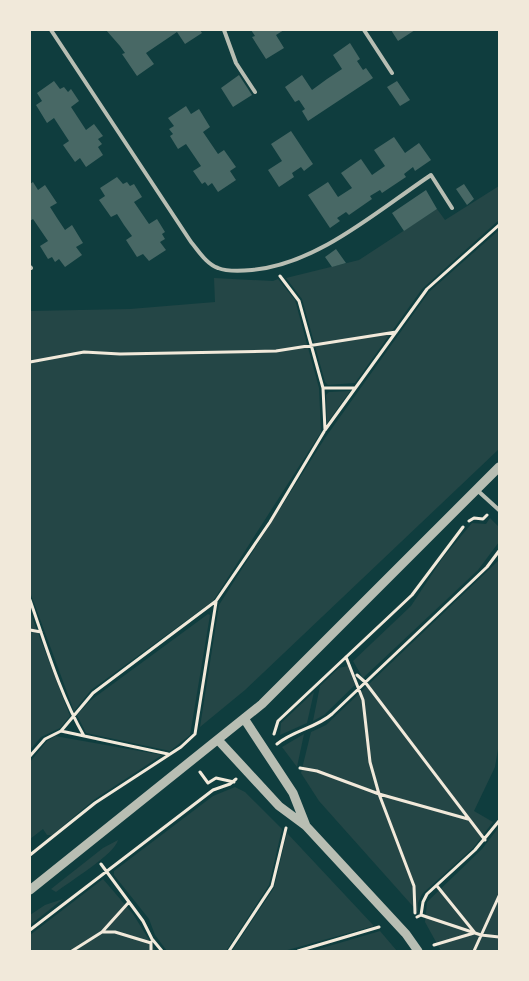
<svg xmlns="http://www.w3.org/2000/svg" width="529" height="981" font-family="'Titillium Web',sans-serif">
  <style>
    .green { fill: #244646 }
    .building { fill: #486865 }
    .lines { fill: none; stroke-linecap: round; stroke-linejoin: round }
    .path { stroke: #f1e9da; stroke-width: 3 }
    .service { stroke: #b8beb3; stroke-width: 4 }
    .tertiary { stroke: #b8beb3; stroke-width: 9 }
  </style>
  <rect width="100%" height="100%" fill="#0f3d3e"/>
  <!-- green -->
  <path class="green" d="M 499,186 L 499,220 L 422,289 L 355,383 L 328,385 L 325,382 L 302,299 L 286,278 L 359,260 L 437,209 L 445,220 Z
    M 499,230 L 499,449 L 245,690 L 200,727 L 219,605 L 325,438 L 429,292 Z
    M 214,278 L 273,281 L 278,279 L 295,300 L 319,388 L 321,432 L 213,601 L 91,690 L 74,711 L 30,592 L 30,311 L 130,309 L 215,302 Z
    M 350,391 L 327,423 L 326,395 L 329,392 Z
    M 490,518 L 499,527 L 499,542 L 478,570 L 363,678 L 353,661 L 411,606 L 442,559 L 472,523 L 486,524 Z
    M 499,560 L 499,743 L 495,767 L 474,811 L 493,822 L 473,848 L 422,894 L 418,903 L 418,912 L 319,801 L 301,773 L 311,732 L 326,725 Z
    M 30,612 L 70,716 L 60,728 L 41,737 L 30,750 Z
    M 208,614 L 210,615 L 190,735 L 170,751 L 86,733 L 77,715 L 91,700 Z
    M 348,666 L 355,685 L 324,715 L 313,721 L 320,686 L 339,668 Z
    M 314,692 L 307,723 L 280,735 L 281,723 Z
    M 304,734 L 297,767 L 282,747 Z
    M 55,736 L 162,755 L 95,799 L 52,835 L 47,835 L 43,829 L 30,839 L 30,762 L 47,741 Z
    M 235,787 L 245,792 L 282,829 L 269,885 L 226,951 L 167,951 L 155,935 L 149,919 L 114,875 L 114,871 L 213,796 Z
    M 499,827 L 499,951 L 441,951 L 425,922 L 427,902 L 482,849 Z
    M 287,833 L 374,926 L 284,951 L 232,951 L 274,888 Z
    M 118,840 C 115,854 69,882 56,892 L 51,889 L 103,848 Z
    M 103,879 L 133,914 L 156,951 L 30,951 L 30,935 Z
    M 63,899 L 34,922 L 30,925 L 30,915 L 45,905 Z
    M 380,931 L 397,951 L 312,951 Z"/>
  <!-- building -->
  <path class="building" d="M 106,30 L 200,30 L 202,33 L 185,44 L 177,32 L 146,53 L 154,64 L 137,76 L 122,54 L 125,53 L 120,46 Z
    M 251,30 L 284,30 L 276,35 L 284,48 L 266,59 L 252,37 L 255,36 Z
    M 391,30 L 415,30 L 398,41 Z
    M 350,43 L 360,59 L 357,61 L 363,70 L 366,68 L 373,78 L 308,121 L 302,111 L 305,109 L 299,100 L 295,102 L 285,87 L 302,75 L 312,90 L 327,79 L 342,69 L 333,55 Z
    M 239,75 L 252,95 L 233,107 L 221,88 Z
    M 54,81 L 60,89 L 64,87 L 68,92 L 71,89 L 79,101 L 71,107 L 86,130 L 94,124 L 103,136 L 98,139 L 102,144 L 98,147 L 103,155 L 86,167 L 80,158 L 75,162 L 63,145 L 69,141 L 54,118 L 47,123 L 36,105 L 42,101 L 37,93 Z
    M 397,81 L 410,100 L 400,106 L 387,87 Z
    M 186,106 L 191,114 L 199,109 L 210,127 L 203,132 L 218,154 L 224,150 L 236,167 L 230,171 L 236,180 L 218,192 L 212,183 L 208,186 L 205,182 L 202,184 L 193,171 L 201,166 L 186,144 L 178,149 L 170,136 L 173,134 L 169,129 L 174,126 L 168,118 Z
    M 291,131 L 313,164 L 304,171 L 301,167 L 292,173 L 294,177 L 279,187 L 268,170 L 282,161 L 271,144 Z
    M 394,137 L 405,153 L 419,143 L 431,160 L 415,171 L 413,167 L 404,174 L 406,177 L 382,193 L 380,190 L 370,196 L 372,199 L 349,215 L 346,212 L 337,218 L 340,221 L 330,228 L 308,195 L 328,182 L 338,197 L 352,188 L 341,173 L 361,159 L 372,175 L 385,166 L 374,150 Z
    M 117,177 L 123,184 L 127,182 L 130,186 L 134,184 L 142,197 L 134,202 L 149,224 L 157,219 L 165,232 L 162,234 L 165,239 L 160,242 L 166,250 L 149,261 L 143,254 L 137,257 L 126,240 L 132,236 L 124,225 L 117,214 L 111,217 L 99,200 L 105,196 L 100,188 Z
    M 33,182 L 38,190 L 45,185 L 57,203 L 50,207 L 57,218 L 65,230 L 72,225 L 83,243 L 76,247 L 82,255 L 65,267 L 59,259 L 55,262 L 52,257 L 48,259 L 40,246 L 48,241 L 33,219 L 30,221 L 30,184 Z
    M 464,184 L 474,199 L 467,205 L 456,189 Z
    M 426,190 L 437,209 L 404,231 L 392,213 Z
    M 336,249 L 346,263 L 332,267 L 325,257 Z"/>
  <g class="lines">
    <!-- path -->
    <path class="path" d="M 280,276 L 299,301 L 323,388 L 325,430
      M 30,362 L 84,352 L 120,354 L 276,351 L 396,332
      M 323,388 L 355,388
      M 469,521 L 474,518 L 483,519 L 487,515
      M 30,600 C 46,646 60,694 84,736
      M 30,630 L 41,632
      M 346,657 L 363,700 L 370,762 L 379,794 L 414,886 L 415,913
      M 357,675 L 365,682 L 485,840
      M 61,731 L 168,754
      M 274,734 L 278,721 L 412,595 L 463,527
      M 277,744 C 294,730 316,728 332,714 L 487,567 L 499,551
      M 30,756 L 45,739 L 61,731 L 93,693 L 216,601 L 270,522 L 325,430 L 427,289 L 499,225
      M 300,768 L 317,771 L 379,794 L 468,819
      M 200,772 L 208,783 L 216,778 L 234,782
      M 30,855 L 95,803 L 181,747 L 195,734 L 216,602
      M 101,864 L 143,921 L 152,939 L 162,951
      M 437,886 L 475,933
      M 421,915 L 423,902 L 427,894 L 475,850 L 499,821
      M 417,917 L 421,915 L 481,935 L 499,937
      M 30,930 L 213,790 L 230,784 L 236,779
      M 103,932 L 115,932 L 151,943
      M 151,942 L 151,951
      M 434,945 L 474,933
      M 72,951 L 102,932 L 129,902
      M 229,951 L 272,886 L 286,828
      M 298,951 L 379,927
      M 474,951 L 499,896"/>
    <!-- service -->
    <path class="service" d="M 51,30 L 191,242 C 198,250 206,264 218,268 C 228,272 241,271 252,270 C 318,264 377,211 431,175 L 452,208
      M 224,30 L 236,63 L 255,92
      M 364,30 L 392,73
      M 30,267 L 31,268
      M 477,490 L 499,510"/>
    <!-- tertiary -->
    <path class="tertiary" d="M 245,720 L 293,793 L 306,826
      M 219,741 L 279,806 L 306,826 L 406,934 L 418,951
      M 30,890 L 262,704 L 499,467"/>
  </g>
  <!-- border -->
  <rect width="529" height="981" fill="none" stroke="#f1e9da" stroke-width="62"/>
</svg>
